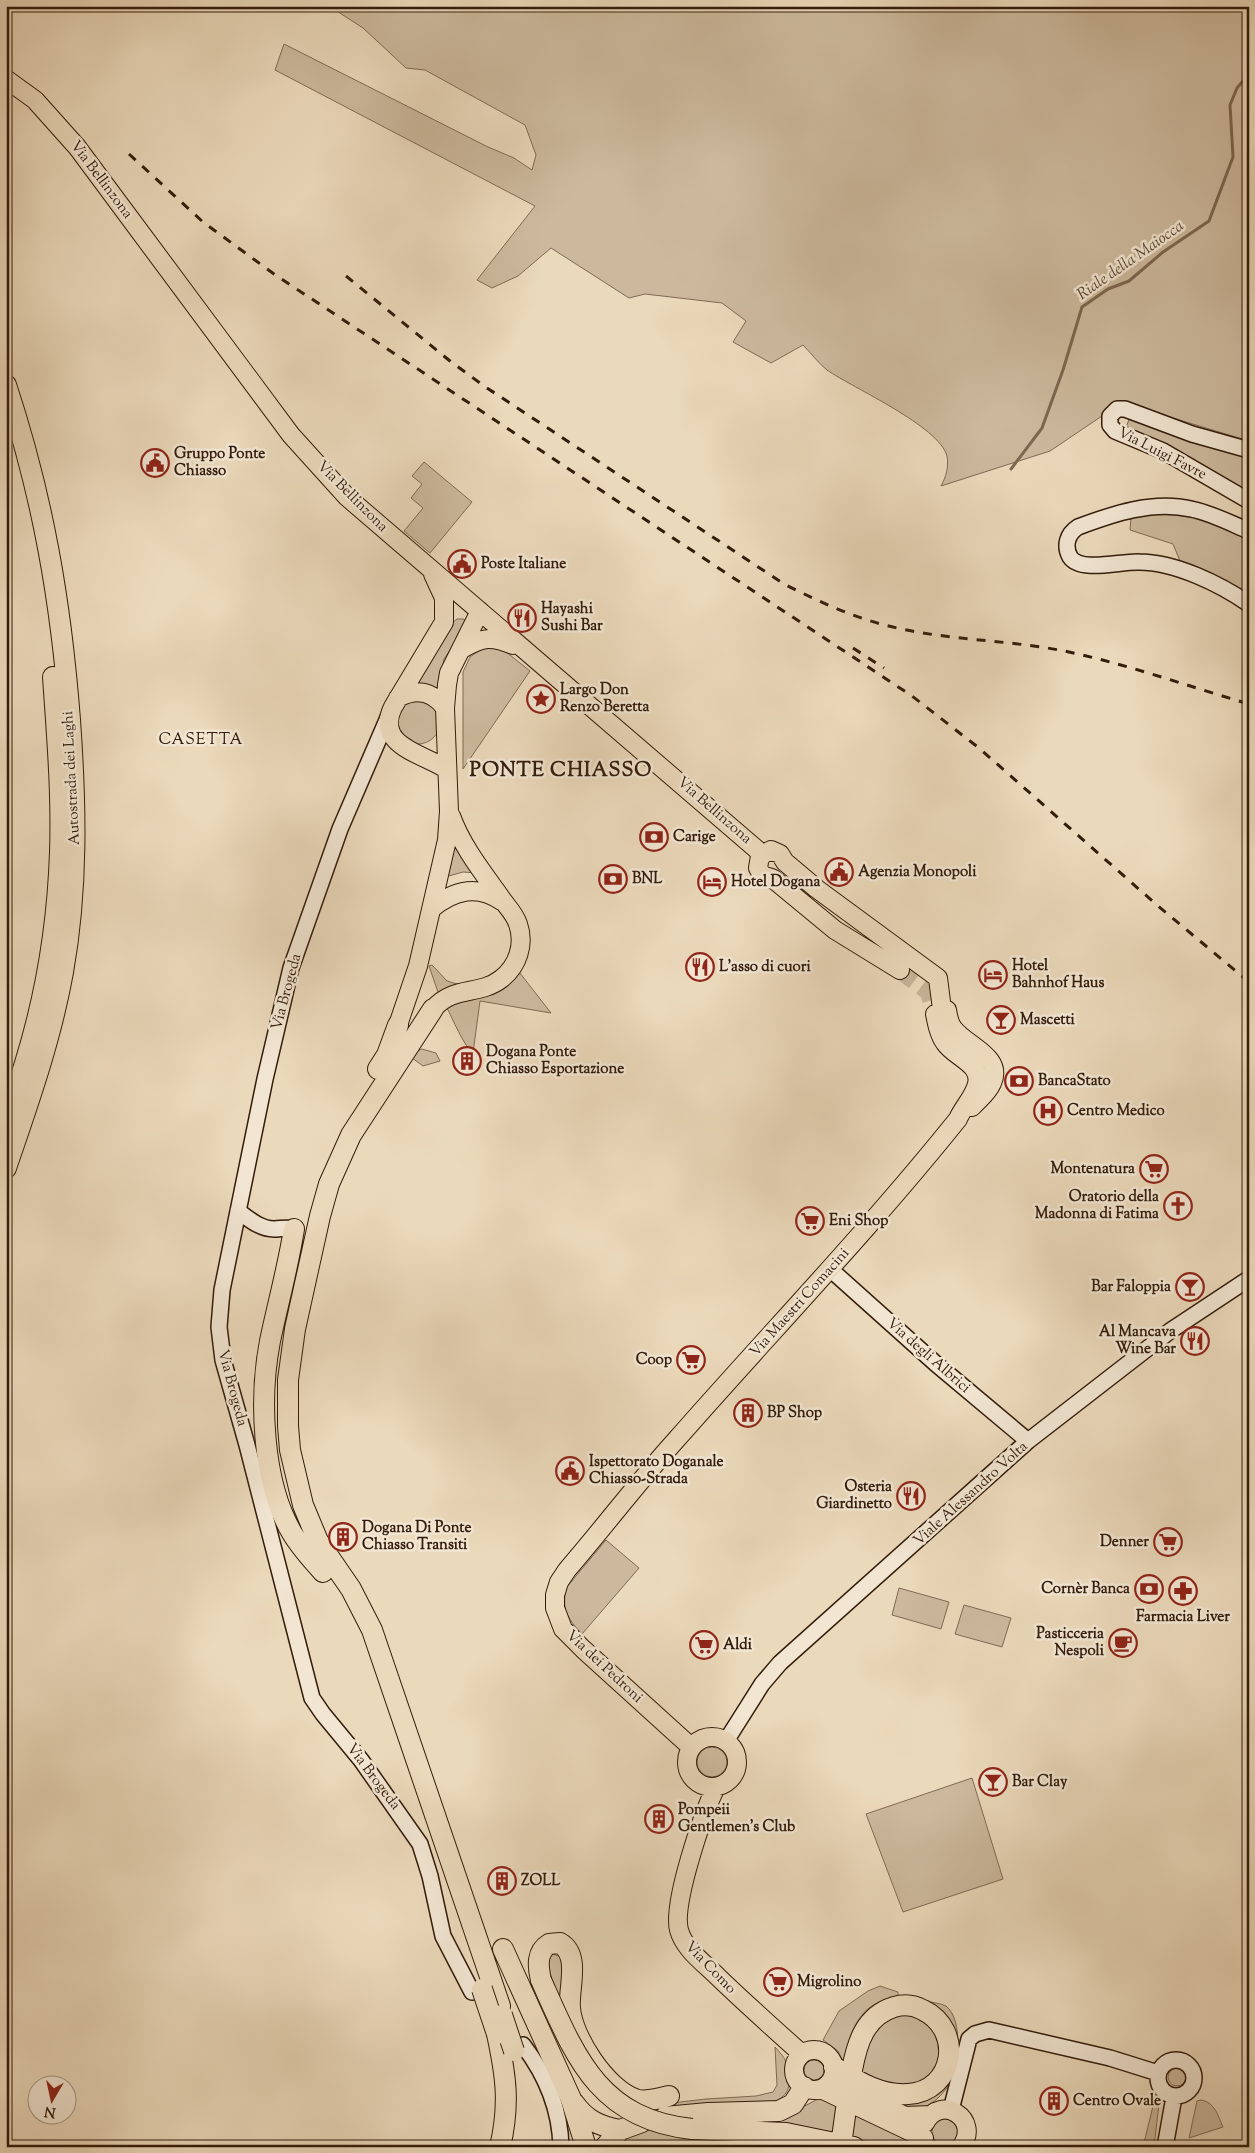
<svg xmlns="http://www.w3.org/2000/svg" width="1255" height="2153" font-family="'Sorts Mill Goudy',serif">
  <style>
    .green { fill: #ccb99d; stroke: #806a54 }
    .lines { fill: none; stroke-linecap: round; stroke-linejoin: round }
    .stream { stroke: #7c6750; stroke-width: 3 }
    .primary-tunnel { stroke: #c6b398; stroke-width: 18; stroke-dasharray: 18 9; stroke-linecap: butt }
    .secondary-casing { stroke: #331c0a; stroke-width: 18 }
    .primary-casing { stroke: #331c0a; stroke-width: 20 }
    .highway-casing { stroke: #331c0a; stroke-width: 22 }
    .secondary { stroke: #f2e6d3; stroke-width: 15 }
    .primary { stroke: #ebd9bb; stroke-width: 18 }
    .highway { stroke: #ebd9bb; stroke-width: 20 }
    .rail { stroke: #331c0a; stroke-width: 3; stroke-dasharray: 9 9; stroke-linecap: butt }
    .highway-bridge-casing { stroke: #331c0a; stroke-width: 22; stroke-linecap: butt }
    .highway-bridge { stroke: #ebd9bb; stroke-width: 20 }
    .labels { text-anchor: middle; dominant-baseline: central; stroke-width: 5; stroke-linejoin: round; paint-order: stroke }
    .street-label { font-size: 15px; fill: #331c0a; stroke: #f2e6d3 }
    .poi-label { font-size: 15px; font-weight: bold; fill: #331c0a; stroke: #f2e6d3; text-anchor: start }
    .water-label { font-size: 16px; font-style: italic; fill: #5d4833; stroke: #f2e6d3 }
    .neighbourhood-label { font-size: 16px; letter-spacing: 1px; fill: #331c0a; stroke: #f2e6d3 }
    .district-label { font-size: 20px; font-weight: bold; letter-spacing: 1px; fill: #331c0a; stroke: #f2e6d3 }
  </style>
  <rect width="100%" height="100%" fill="#ebd9bb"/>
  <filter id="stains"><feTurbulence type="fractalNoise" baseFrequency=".004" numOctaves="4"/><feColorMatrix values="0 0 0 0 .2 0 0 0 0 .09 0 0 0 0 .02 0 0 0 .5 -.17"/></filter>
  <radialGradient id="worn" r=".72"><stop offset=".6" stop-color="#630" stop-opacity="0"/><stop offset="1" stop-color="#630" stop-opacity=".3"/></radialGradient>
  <!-- green -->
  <path class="green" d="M 329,6 L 1249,6 L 1249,441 L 1130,405 L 1105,414 L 1050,451 L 941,486 C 946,477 949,467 947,456 C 939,426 853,388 827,370 C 818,363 811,353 803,345 L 771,363 L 733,342 L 746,321 L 722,303 L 645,294 L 629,298 L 551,248 L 518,276 L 492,288 L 477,280 L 535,206 L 275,70 L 284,44 L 488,147 L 514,158 L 532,170 L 536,155 L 525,125 L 425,70 L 406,68 L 363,28 Z
    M 1130,417 L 1249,454 L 1249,494 L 1125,430 Z
    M 424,462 L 472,502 L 430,553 L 404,531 L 423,508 L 411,498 L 422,484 L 412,476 Z
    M 1161,511 L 1191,514 L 1249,536 L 1249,580 L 1242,591 L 1180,561 L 1173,544 L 1130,530 L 1131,518 Z
    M 457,619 L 464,619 L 468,623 L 444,659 L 438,692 L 417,686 L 414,682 L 452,623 Z
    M 492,646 L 505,651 L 530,671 L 463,769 L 463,672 L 470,657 L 480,650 Z
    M396 722a22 22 0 1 1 44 0a22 22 0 1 1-44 0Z
    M 455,841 L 477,873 L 463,872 L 445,877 Z
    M 432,965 L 447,981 L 467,987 L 439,995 L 429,966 Z
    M 516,968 L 551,1013 L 480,1001 L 473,1053 C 463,1045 453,1019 446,1006 Z
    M 422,1049 L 436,1053 L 440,1061 L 423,1066 L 408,1055 Z
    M 606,1540 L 639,1568 L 582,1634 C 567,1618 562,1610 566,1588 Z
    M 899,1588 L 949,1602 L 941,1629 L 892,1615 Z
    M 964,1605 L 1011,1618 L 1002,1647 L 955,1634 Z
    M697 1762a15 15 0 1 1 30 0a15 15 0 1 1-30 0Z
    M 972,1778 L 1003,1879 L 903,1912 L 866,1814 Z
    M 552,1954 L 559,1956 L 564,1962 L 561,1996 L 557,1999 L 545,1963 Z
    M 880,1986 L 898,1992 L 898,1996 C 891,1999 882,2000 875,2004 C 855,2015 847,2042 844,2063 L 838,2051 L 823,2040 L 839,2011 L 868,1991 Z
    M 927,2001 C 933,2003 941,2003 946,2006 C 964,2020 959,2069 948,2086 C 941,2097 931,2105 919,2110 L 903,2107 L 895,2100 L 949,2074 Z
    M 901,2010 L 931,2020 L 943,2049 L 933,2076 C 897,2092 893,2088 858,2073 L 873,2030 Z
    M 775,2047 C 786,2059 787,2061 789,2077 C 794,2117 727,2103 703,2104 C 681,2105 658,2114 637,2107 L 706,2099 L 756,2096 L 773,2092 L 777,2085 Z
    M804 2070a10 10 0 1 1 20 0a10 10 0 1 1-20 0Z
    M1168 2077a9 9 0 1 1 18 0a9 9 0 1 1-18 0Z
    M 822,2099 L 838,2106 L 833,2134 L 713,2117 L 784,2117 L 816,2100 Z
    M 1201,2100 C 1215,2102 1218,2116 1223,2127 L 1189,2138 L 1197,2101 Z
    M 1154,2102 L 1159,2104 L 1154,2147 L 1143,2147 Z
    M 854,2111 L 920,2140 L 923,2147 L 889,2147 L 849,2137 Z
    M932 2132a13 13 0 1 1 26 0a13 13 0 1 1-26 0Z
    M 652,2125 L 748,2140 L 687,2147 L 612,2147 L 615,2141 Z"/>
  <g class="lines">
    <!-- stream -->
    <path class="stream" d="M 1011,469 L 1042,428 L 1063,370 L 1082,307 L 1108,289 L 1129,281 L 1163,252 L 1209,221 L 1233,157 L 1230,105 L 1237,88 L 1249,74"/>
    <!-- primary-tunnel -->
    <path class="primary-tunnel" d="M 900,970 L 929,992 L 935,1014"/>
    <defs>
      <path id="secondary" d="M 1249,450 L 1192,434 L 1125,409 L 1117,409 L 1110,416 L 1110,425 L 1115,431 L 1163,451 L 1249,501
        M 1249,531 C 1230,523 1211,513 1191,509 C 1153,500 1113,514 1078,527 C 1067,534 1064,546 1070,557 C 1081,573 1121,561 1139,562 C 1175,562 1220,584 1249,604
        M 390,713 L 340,829 L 291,968 L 265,1079 L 234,1231 L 222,1290 L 219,1327 L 223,1360 L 247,1445 L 312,1698 L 323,1714 L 361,1760 L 420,1844 L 430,1876 L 443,1936 L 472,1992
        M 238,1211 C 249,1219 260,1229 274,1229 C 281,1229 286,1227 294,1229
        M 830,1269 L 935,1363 L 1028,1441
        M 726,1741 L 762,1684 L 780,1663 L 1028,1441 L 1170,1331 L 1247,1280
        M 523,2045 C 546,2075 560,2108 561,2147
        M1158 2078a18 18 0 1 1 36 0a18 18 0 1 1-36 0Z
        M 951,2110 L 969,2039 L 975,2034 L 989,2030 L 1110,2058 L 1158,2073
        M 1165,2147 L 1174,2097"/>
      <path id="primary" d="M 6,79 L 35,100 L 77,147 L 291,435 L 347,497 L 762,854
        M 433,574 L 444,598 L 444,622 L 393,707 C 374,746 424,754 446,769
        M 462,649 C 483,637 491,636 513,645
        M 398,698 C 416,688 433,691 445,708
        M 431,909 C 454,890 478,884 503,902
        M 900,970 L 835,930 L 772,878 L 762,875 L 758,868 L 760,856 L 771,850 L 780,854 L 785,862 L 817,889 L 938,978 L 944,1025
        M 433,1009 C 454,985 479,996 501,979 C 518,966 525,944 518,924 C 514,912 505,905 499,895 C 481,870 462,846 451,816
        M 947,1010 C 948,1016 949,1023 953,1028 C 966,1046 1004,1056 992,1083 C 988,1093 979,1099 972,1107
        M 398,1025 L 418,966 L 447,840 L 449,811 L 445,708 L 447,685 L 449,673 L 480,611
        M687 1762a25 25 0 1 1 50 0a25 25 0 1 1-50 0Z
        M 691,1747 L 583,1649 L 563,1629 L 555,1608 L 555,1595 L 559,1582 L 567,1570 C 604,1527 638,1482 676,1440 C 770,1333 869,1230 958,1119 C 963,1107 974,1097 977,1084 C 982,1064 954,1057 945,1043 C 939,1035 937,1024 935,1014
        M 716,1787 C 703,1813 672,1904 679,1930 C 684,1949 704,1963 718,1977 C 745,2003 774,2029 802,2054
        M794 2070a20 20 0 1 1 40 0a20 20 0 1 1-40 0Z
        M 835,2075 L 855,2091 L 905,2116 L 931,2115
        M 821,2089 L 924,2138
        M 925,2123 C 940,2093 982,2119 961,2147"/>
      <path id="highway" d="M 6,385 C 43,497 61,602 70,720 C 76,804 78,888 63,972 C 51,1039 28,1104 6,1168
        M 433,1009 L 351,1135 L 329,1184 L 320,1216 L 295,1329 L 288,1380 L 288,1426 L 290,1450 L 303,1505 L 318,1541 L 351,1589 L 372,1630 L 500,2006
        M 378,1069 L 387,1055 L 398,1025
        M 6,1118 C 39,1033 57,943 60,852 C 62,794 57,735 53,677
        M 294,1229 C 288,1267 278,1303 270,1341 C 259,1398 262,1482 292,1533 C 301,1548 312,1560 323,1572
        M 503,1949 L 571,2099 L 586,2147
        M 541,1980 C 538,1967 536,1952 549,1944 L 560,1943 C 581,1955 568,1989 570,2008 C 572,2037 606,2089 635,2099 C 644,2103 659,2098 669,2096
        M 497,2034 C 506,2076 510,2104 500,2147
        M 834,2067 C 857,2081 880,2096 908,2094 C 955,2091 964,2030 923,2010 C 914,2005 904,2004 894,2007 C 865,2016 857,2043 852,2070
        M 574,2103 C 586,2120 599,2126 620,2130
        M 665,2117 L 708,2113 L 779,2111 L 793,2104 L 804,2087
        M 692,2129 L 786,2133 L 854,2147
        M 842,2138 L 846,2109
        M 605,2147 L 620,2130 L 642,2122"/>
    </defs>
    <!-- secondary casing -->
    <use href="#secondary" class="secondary-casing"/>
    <!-- primary casing -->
    <use href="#primary" class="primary-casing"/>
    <!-- highway casing -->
    <use href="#highway" class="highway-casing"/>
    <!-- secondary -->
    <use href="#secondary" class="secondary"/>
    <!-- primary -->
    <use href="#primary" class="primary"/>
    <!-- highway -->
    <use href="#highway" class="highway"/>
    <!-- rail -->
    <path class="rail" d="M 129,154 L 203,222 L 274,274 L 912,696 L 979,748 L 1158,906 L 1249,982
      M 346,276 L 450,361 L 484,386 L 784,584 C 820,602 856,619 897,628 C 950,640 1005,640 1059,650 C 1121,662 1187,686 1249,704
      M 853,648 L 884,668"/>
    <defs>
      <path id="highway-bridge" d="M 541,1980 C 575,2056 598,2119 692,2129
        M 482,1989 L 497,2034
        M 502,2015 L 514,2051"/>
    </defs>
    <!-- highway-bridge casing -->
    <use href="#highway-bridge" class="highway-bridge-casing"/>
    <!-- highway-bridge -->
    <use href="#highway-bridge" class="highway-bridge"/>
  </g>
  <!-- icons -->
  <defs>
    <symbol id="civic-ring" viewBox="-11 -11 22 22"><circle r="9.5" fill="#f2e6d3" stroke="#8f2418" stroke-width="1.5"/><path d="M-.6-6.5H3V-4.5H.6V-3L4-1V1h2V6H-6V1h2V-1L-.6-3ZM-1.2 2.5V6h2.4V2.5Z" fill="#8f2418"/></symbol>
    <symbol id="restaurant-ring" viewBox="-11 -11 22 22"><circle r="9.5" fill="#f2e6d3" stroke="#8f2418" stroke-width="1.5"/><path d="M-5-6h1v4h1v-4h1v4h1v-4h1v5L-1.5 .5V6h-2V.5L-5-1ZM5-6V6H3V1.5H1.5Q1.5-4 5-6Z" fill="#8f2418"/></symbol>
    <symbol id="sight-ring" viewBox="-11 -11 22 22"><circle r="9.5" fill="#f2e6d3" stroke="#8f2418" stroke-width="1.5"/><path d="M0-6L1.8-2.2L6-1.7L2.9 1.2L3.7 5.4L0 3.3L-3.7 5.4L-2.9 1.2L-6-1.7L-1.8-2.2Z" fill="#8f2418"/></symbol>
    <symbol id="bank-ring" viewBox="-11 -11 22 22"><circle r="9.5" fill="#f2e6d3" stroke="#8f2418" stroke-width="1.5"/><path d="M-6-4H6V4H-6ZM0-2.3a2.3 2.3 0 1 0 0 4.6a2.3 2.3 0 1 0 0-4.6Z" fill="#8f2418"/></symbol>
    <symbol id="hotel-ring" viewBox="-11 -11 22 22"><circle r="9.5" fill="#f2e6d3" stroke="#8f2418" stroke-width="1.5"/><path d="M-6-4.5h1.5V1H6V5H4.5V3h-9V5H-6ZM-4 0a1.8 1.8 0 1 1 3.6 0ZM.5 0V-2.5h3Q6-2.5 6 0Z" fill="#8f2418"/></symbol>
    <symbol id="bar-ring" viewBox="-11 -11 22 22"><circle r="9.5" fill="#f2e6d3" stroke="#8f2418" stroke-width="1.5"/><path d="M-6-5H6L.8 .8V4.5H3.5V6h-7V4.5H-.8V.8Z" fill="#8f2418"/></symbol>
    <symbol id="building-ring" viewBox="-11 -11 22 22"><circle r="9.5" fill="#f2e6d3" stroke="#8f2418" stroke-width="1.5"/><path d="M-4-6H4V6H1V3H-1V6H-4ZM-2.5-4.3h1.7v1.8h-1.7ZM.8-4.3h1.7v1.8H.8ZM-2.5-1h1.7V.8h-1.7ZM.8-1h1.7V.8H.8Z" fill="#8f2418"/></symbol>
    <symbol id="hospital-ring" viewBox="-11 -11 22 22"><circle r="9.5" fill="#f2e6d3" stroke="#8f2418" stroke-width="1.5"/><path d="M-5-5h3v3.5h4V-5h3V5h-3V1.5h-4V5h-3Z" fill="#8f2418"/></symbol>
    <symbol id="supermarket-ring" viewBox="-11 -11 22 22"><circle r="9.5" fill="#f2e6d3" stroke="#8f2418" stroke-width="1.5"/><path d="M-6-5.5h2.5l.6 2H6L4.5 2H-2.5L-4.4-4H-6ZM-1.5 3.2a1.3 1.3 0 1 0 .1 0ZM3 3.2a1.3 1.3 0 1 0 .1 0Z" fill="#8f2418"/></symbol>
    <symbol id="church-ring" viewBox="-11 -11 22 22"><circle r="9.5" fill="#f2e6d3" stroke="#8f2418" stroke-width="1.5"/><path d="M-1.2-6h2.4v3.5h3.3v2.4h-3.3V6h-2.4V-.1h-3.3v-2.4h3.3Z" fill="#8f2418"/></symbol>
    <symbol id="pharmacy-ring" viewBox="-11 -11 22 22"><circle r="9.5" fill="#f2e6d3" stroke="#8f2418" stroke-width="1.5"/><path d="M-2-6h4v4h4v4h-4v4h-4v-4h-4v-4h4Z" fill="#8f2418"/></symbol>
    <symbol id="cafe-ring" viewBox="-11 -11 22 22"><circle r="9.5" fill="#f2e6d3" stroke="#8f2418" stroke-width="1.5"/><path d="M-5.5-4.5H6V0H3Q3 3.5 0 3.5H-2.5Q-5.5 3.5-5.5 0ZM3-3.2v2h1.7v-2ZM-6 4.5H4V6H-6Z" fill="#8f2418"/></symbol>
  </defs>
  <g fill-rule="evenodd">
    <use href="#civic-ring" x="139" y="447" width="32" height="32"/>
    <use href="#civic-ring" x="446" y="548" width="32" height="32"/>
    <use href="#restaurant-ring" x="506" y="602" width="32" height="32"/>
    <use href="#sight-ring" x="525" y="683" width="32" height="32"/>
    <use href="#bank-ring" x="638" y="821" width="32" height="32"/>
    <use href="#civic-ring" x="823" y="856" width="32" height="32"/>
    <use href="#bank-ring" x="597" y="863" width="32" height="32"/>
    <use href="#hotel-ring" x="696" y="866" width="32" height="32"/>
    <use href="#restaurant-ring" x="684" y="951" width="32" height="32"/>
    <use href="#hotel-ring" x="977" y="959" width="32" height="32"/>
    <use href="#bar-ring" x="985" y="1004" width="32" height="32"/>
    <use href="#building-ring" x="451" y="1045" width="32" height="32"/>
    <use href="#bank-ring" x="1003" y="1065" width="32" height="32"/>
    <use href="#hospital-ring" x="1032" y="1095" width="32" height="32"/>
    <use href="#supermarket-ring" x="1138" y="1153" width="32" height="32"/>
    <use href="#church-ring" x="1162" y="1190" width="32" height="32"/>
    <use href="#supermarket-ring" x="794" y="1205" width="32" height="32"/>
    <use href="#bar-ring" x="1174" y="1271" width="32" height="32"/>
    <use href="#restaurant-ring" x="1179" y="1325" width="32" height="32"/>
    <use href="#supermarket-ring" x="675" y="1344" width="32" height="32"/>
    <use href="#building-ring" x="732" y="1397" width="32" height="32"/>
    <use href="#civic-ring" x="554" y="1455" width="32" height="32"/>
    <use href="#restaurant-ring" x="895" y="1480" width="32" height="32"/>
    <use href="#building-ring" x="327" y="1521" width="32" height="32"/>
    <use href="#supermarket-ring" x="1152" y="1526" width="32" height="32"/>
    <use href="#bank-ring" x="1133" y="1573" width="32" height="32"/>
    <use href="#pharmacy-ring" x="1167" y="1575" width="32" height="32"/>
    <use href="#cafe-ring" x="1107" y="1627" width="32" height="32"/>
    <use href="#supermarket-ring" x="688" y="1629" width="32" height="32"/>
    <use href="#bar-ring" x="977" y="1766" width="32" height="32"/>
    <use href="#building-ring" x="643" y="1803" width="32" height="32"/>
    <use href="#building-ring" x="486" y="1865" width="32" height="32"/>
    <use href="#supermarket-ring" x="762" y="1966" width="32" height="32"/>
    <use href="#building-ring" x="1038" y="2085" width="32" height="32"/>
  </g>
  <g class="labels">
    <!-- street labels -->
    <g class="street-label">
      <text transform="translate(101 180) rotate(53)">Via Bellinzona</text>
      <text transform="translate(1162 454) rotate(27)">Via Luigi Favre</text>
      <text transform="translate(352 497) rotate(45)">Via Bellinzona</text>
      <text transform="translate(72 778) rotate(-93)">Autostrada dei Laghi</text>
      <text transform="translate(714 811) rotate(41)">Via Bellinzona</text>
      <text transform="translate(287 992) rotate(-75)">Via Brogeda</text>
      <text transform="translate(800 1303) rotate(-48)">Via Maestri Comacini</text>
      <text transform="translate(928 1356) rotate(41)">Via degli Albrici</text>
      <text transform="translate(232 1388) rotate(75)">Via Brogeda</text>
      <text transform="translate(971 1494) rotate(-42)">Viale Alessandro Volta</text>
      <text transform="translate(604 1667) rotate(43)">Via dei Pedroni</text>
      <text transform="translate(373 1777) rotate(53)">Via Brogeda</text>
      <text transform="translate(710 1968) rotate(46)">Via Como</text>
    </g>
    <!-- poi labels -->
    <g class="poi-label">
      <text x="174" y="454">Gruppo Ponte<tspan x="174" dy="17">Chiasso</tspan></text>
      <text x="481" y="564">Poste Italiane</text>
      <text x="541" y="609">Hayashi<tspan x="541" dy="17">Sushi Bar</tspan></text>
      <text x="560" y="690">Largo Don<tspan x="560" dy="17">Renzo Beretta</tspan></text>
      <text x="673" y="837">Carige</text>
      <text x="858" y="872">Agenzia Monopoli</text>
      <text x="632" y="879">BNL</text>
      <text x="731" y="882">Hotel Dogana</text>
      <text x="1012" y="966">Hotel<tspan x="1012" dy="17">Bahnhof Haus</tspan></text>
      <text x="719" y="967">L'asso di cuori</text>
      <text x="1020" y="1020">Mascetti</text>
      <text x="486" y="1052">Dogana Ponte<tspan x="486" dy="17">Chiasso Esportazione</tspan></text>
      <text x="1038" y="1081">BancaStato</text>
      <text x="1067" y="1111">Centro Medico</text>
      <text x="1135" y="1169" text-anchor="end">Montenatura</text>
      <text x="1159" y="1197" text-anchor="end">Oratorio della<tspan x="1159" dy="17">Madonna di Fatima</tspan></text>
      <text x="829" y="1221">Eni Shop</text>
      <text x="1171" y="1287" text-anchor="end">Bar Faloppia</text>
      <text x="1176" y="1332" text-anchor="end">Al Mancava<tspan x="1176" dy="17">Wine Bar</tspan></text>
      <text x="672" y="1360" text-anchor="end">Coop</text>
      <text x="767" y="1413">BP Shop</text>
      <text x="589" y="1462">Ispettorato Doganale<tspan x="589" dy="17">Chiasso-Strada</tspan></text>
      <text x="892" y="1487" text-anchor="end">Osteria<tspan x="892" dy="17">Giardinetto</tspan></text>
      <text x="362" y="1528">Dogana Di Ponte<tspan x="362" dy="17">Chiasso Transiti</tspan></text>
      <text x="1149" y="1542" text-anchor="end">Denner</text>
      <text x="1130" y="1589" text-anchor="end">Cornèr Banca</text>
      <text x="1183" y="1617" text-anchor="middle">Farmacia Liver</text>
      <text x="1104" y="1634" text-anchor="end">Pasticceria<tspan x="1104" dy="17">Nespoli</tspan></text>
      <text x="723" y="1645">Aldi</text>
      <text x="1012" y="1782">Bar Clay</text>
      <text x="678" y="1810">Pompeii<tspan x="678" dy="17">Gentlemen's Club</tspan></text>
      <text x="521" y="1881">ZOLL</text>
      <text x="797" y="1982">Migrolino</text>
      <text x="1073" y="2101">Centro Ovale</text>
    </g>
    <!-- water labels -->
    <g class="water-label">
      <text transform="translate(1131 261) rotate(-35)">Riale della Maiocca</text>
    </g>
    <!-- neighbourhood labels -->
    <g class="neighbourhood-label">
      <text x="201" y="740">CASETTA</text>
    </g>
    <!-- district labels -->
    <g class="district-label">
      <text x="561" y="771">PONTE CHIASSO</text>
    </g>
  </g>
  <!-- margin -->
  <rect width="1255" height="2153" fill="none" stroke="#ebd9bb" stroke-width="25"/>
  <rect x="8" y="8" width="1240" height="2138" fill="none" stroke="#331c0a" stroke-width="2.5"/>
  <rect x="12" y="12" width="1230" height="2128" fill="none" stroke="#331c0a"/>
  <!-- north arrow -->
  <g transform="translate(52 2100) rotate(189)"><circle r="24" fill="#f2e6d3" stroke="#a69583"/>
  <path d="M0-4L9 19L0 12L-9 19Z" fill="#8f2418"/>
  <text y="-8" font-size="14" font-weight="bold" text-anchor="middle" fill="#331c0a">N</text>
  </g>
  <rect width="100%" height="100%" filter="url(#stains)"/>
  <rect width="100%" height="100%" fill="url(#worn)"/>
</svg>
